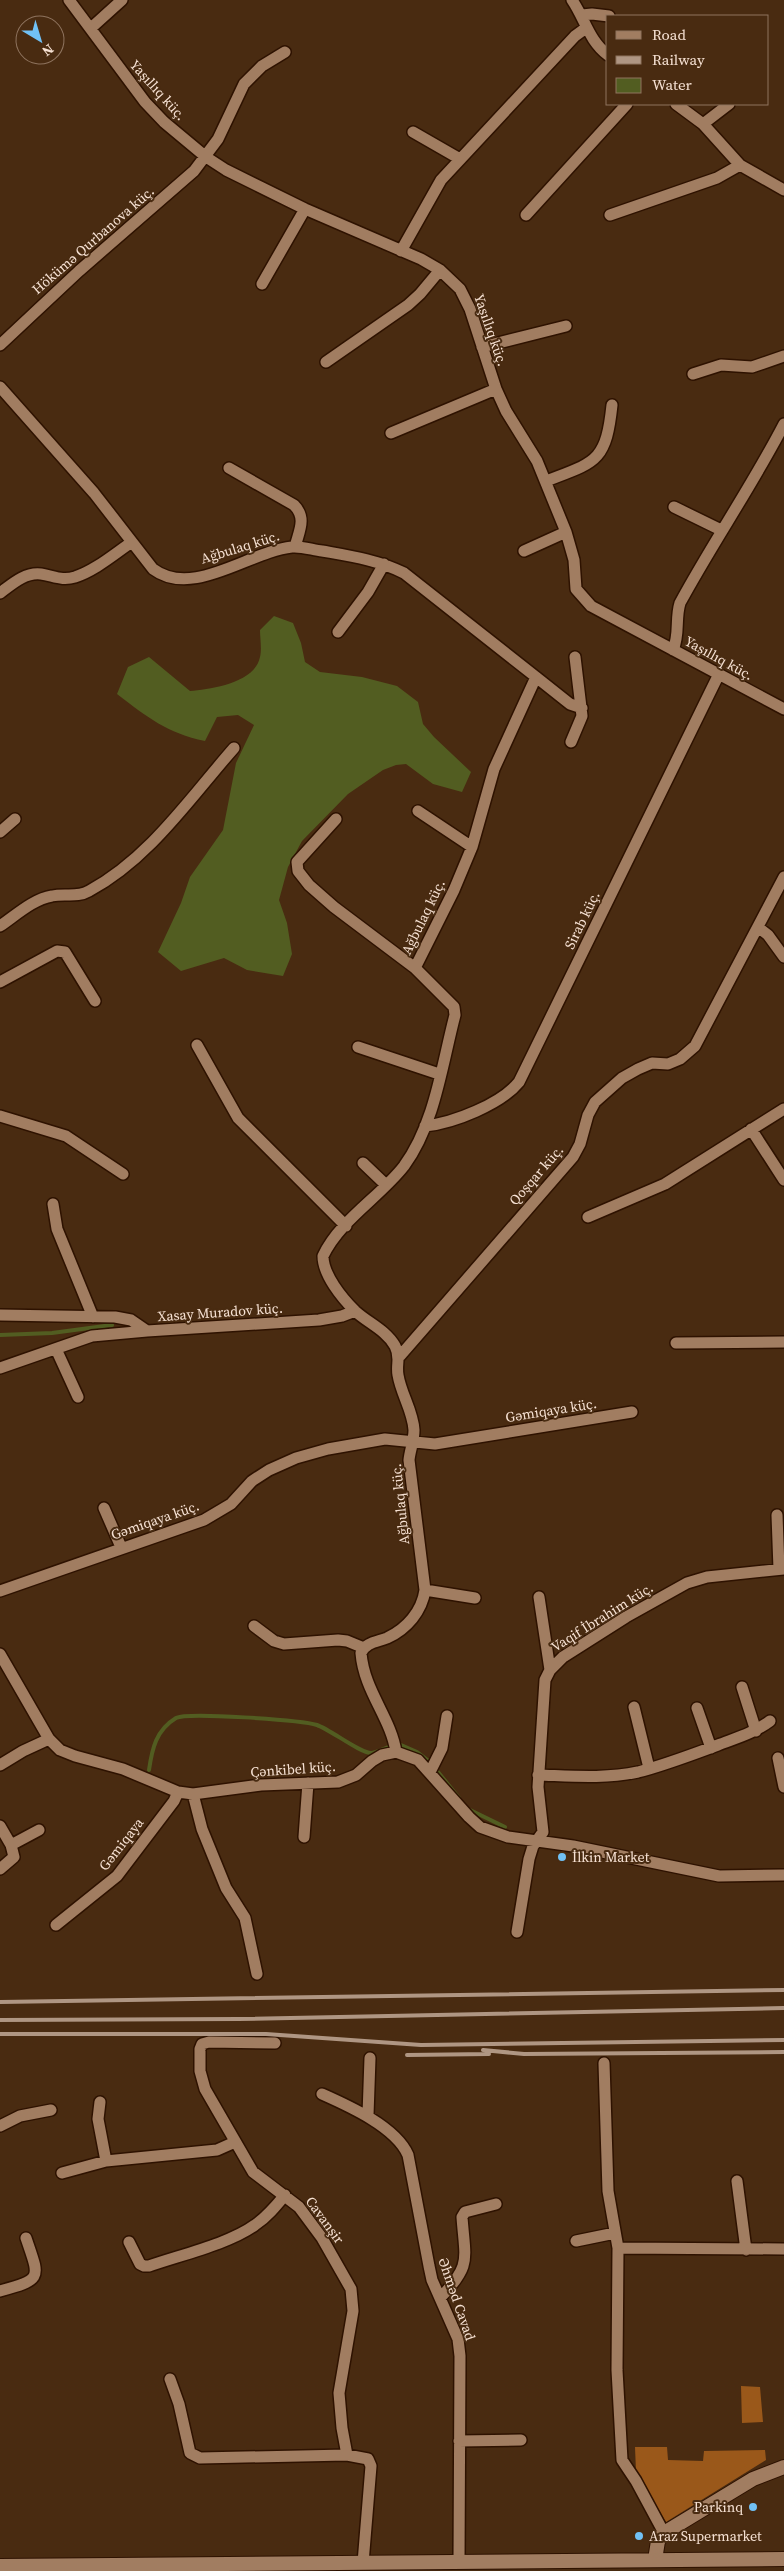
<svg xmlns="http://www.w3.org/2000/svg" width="784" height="2571" font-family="'Source Serif 4',serif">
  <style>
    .forest { fill: #9a581a }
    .water { fill: #525d21 }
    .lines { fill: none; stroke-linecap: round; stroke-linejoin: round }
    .stream { stroke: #525d21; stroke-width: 4 }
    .minor-casing { stroke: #2e1200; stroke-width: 14 }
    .tertiary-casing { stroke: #2e1200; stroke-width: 16 }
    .minor { stroke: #a17d61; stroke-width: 11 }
    .tertiary { stroke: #a17d61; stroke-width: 14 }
    .rail { stroke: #af9683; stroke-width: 4 }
    .poi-dot { fill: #71c1f5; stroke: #492b11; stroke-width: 2 }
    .labels { text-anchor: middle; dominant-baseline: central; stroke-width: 4; stroke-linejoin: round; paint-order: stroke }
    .street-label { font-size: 14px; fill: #f7e2d4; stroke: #492b11 }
    .poi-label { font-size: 14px; fill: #f7e2d4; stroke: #492b11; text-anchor: start }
  </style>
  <rect width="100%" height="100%" fill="#492b11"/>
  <!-- forest -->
  <path class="forest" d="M 741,2386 L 760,2387 L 763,2422 L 742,2423 Z
    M 635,2447 L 667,2447 L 668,2460 L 703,2461 L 704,2451 L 765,2450 L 766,2460 L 666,2522 L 636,2472 Z"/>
  <!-- water -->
  <path class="water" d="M 274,616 L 293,623 L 301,643 L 305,662 L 320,672 L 362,677 L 397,686 L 418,702 L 423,724 L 434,737 L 471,772 L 462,792 L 433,784 L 406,764 L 396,765 L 383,770 L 348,794 L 302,841 L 288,867 L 279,900 L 287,923 L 292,954 L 283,976 L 247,970 L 224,958 L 181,971 L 158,952 L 181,903 L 190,877 L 223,830 L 236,763 L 254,725 L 238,715 L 217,717 L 205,741 C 167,733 147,717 117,694 L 128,667 L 149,657 L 190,691 C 211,689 255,683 260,657 C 262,649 260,638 260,630 Z"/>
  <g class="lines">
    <!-- stream -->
    <path class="stream" d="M 0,1335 L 52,1333 L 112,1325
      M 401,1745 L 417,1752 L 430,1762
      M 149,1770 C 152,1749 156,1730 176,1718 C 187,1712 301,1720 317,1725 C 331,1730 360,1753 371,1753 C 376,1753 383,1749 389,1747
      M 438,1772 L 459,1798
      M 468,1809 L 505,1827"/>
    <defs>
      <path id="minor" d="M 69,0 L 145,102 L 164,122 L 206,157 L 226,170 L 305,209 L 421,259 L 440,270 L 460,289 L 470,309 L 496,389 L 506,411 L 537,461 L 566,532 L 574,560 L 576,589 L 591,606 L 784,709
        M 572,0 C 585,19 589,41 608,55
        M 582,15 L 592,14 L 609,16
        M 91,28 L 122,0
        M 676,104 L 703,124 L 740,165 L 784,190
        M 703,124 L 729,104
        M 413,132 L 460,159
        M 526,215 L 627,104
        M 610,215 L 717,178 L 740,165
        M 401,251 L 441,180 L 575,36 L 586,28
        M 262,284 L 305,209
        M 0,345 L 79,271 L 194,171 L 218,139 L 244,84 L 262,66 L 285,52
        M 482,347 L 566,326
        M 326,362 L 408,305 L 420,294 L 440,270
        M 693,374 L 721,365 L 752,367 L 784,356
        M 0,387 L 94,493 L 153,569 C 193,599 250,551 292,547 C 301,546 313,550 322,551 C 350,556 378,560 404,573 L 536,677 L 494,769 L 472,847 L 454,890 L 415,968 L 454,1007 L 455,1015 C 442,1064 435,1124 404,1166 C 380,1197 340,1220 323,1256 C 323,1275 342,1298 355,1311 C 368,1323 386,1330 395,1346 C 401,1357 396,1364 398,1375 C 401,1394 413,1411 414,1430 C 414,1441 410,1450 409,1460 L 425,1590 C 422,1611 407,1629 387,1638 C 377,1642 366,1642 361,1653 C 364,1691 391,1718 396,1752
        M 391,433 L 496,389
        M 229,468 L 294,505 C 307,518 299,531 295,547
        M 546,481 C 596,462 606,462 612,405
        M 674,507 L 721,530
        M 524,551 L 566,532
        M 0,593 C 12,584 25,572 41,574 C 54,576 62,581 75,577 C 96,570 114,554 132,542
        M 338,632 L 368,592 L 384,564
        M 673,650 C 680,634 675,619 680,603 C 713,542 752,486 784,424
        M 536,677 L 570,704 L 582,708
        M 571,742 L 582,716 L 575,657
        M 418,811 L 472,847
        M 336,819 L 297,862 L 298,871 L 309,885 L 334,907 L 415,968
        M 0,832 L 15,819
        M 0,926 C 15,916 33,899 52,896 C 65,893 77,898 89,891 C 149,859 190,798 234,748
        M 759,928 L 768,935 L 784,957
        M 0,982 L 57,951 L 65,952 L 95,1001
        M 197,1045 L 238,1118 L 346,1226
        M 358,1047 L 439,1074
        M 0,1116 L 66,1136 L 123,1174
        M 425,1126 C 454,1123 501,1104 519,1082 L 718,676
        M 751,1129 L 784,1180
        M 363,1163 L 386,1185
        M 53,1204 L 57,1229 L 93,1317
        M 588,1217 L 665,1184 L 784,1109
        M 0,1315 L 115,1317 L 131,1320 L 147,1331 L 319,1320 L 342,1316 L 355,1311
        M 676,1343 L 784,1342
        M 56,1349 L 78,1397
        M 400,1356 L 573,1157 L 580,1144 L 588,1115 L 595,1102 L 622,1078 L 638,1069 L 652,1063 L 668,1064 L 680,1059 L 695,1046 L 784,877
        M 0,1368 L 92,1336 L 147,1331
        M 104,1508 L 121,1547
        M 777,1515 L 779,1569
        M 425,1590 L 475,1598
        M 0,1591 L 204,1520 L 231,1504 L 252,1481 L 269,1470 L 296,1458 L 328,1449 L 385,1439 L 435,1444 L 632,1412
        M 539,1597 L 550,1670
        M 254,1626 L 274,1641 L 284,1644 L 338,1640 L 347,1641 L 364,1648
        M 0,1654 L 49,1739 L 60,1750 L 75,1756 L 123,1769 L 178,1792 L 193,1794 L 261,1785 L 338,1782 L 356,1775 L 372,1761 L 382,1755 L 396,1752 L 418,1760 L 469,1817 L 480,1827 L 508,1837 L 573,1846 L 719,1876 L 784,1875
        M 742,1687 L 756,1731
        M 634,1707 L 649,1768
        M 697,1708 L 711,1748
        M 778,1758 L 784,1787
        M 0,1765 L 23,1751 L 49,1739
        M 430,1772 L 442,1748 L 447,1716
        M 538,1775 C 571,1776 605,1779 638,1772 C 665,1765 691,1755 718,1745 C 736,1738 754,1733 770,1721
        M 193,1794 L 202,1829 L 226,1888 L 245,1918 L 257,1974
        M 0,1826 L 11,1845 L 14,1857 L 0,1869
        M 304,1837 L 308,1783
        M 11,1845 L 39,1830
        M 56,1925 L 117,1876 L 174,1801 L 178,1792
        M 517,1932 L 529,1859 L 533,1846 L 543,1832 L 538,1787 L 545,1680 L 550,1670 L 563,1657 L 626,1617 L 687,1583 L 707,1577 L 784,1569
        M 275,2043 L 209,2042 L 202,2044 L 200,2049 L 200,2071 L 205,2089 L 253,2172 L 299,2207 L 322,2238 L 351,2289 L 353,2311 L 339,2393 L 342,2428 L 347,2455
        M 604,2063 L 608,2191 L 618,2248 L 784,2249
        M 322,2094 C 349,2106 396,2127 408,2155 L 429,2266 L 432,2280 L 458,2339 L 460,2356 L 459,2562
        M 100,2102 L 98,2119 L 106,2161
        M 368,2115 L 370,2058
        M 0,2126 L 20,2116 L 51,2110
        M 62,2173 L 106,2161 L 217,2150 L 235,2142
        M 737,2181 L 746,2250
        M 576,2241 L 615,2233
        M 129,2242 L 140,2264 L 144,2266 L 149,2266 C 180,2255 229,2244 255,2225 C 267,2217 276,2206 285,2195
        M 618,2248 L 617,2370 L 622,2460 L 636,2481 L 664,2533
        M 0,2291 C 43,2279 40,2279 26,2238
        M 440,2298 C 472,2265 465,2260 462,2217 L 465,2212 L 496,2204
        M 170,2379 L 179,2404 L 190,2453 L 200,2458 L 347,2455 L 368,2459 L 371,2466 L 363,2563
        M 459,2441 L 521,2440"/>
      <path id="tertiary" d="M 655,2560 L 658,2541 L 664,2533 L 753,2479 L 784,2467
        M 0,2566 L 784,2559"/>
    </defs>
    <!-- minor casing -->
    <use href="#minor" class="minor-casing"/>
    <!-- tertiary casing -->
    <use href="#tertiary" class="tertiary-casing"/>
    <!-- minor -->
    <use href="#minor" class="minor"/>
    <!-- tertiary -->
    <use href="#tertiary" class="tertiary"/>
    <!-- rail -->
    <path class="rail" d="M 0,2002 L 784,1990
      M 0,2020 L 238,2019 L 784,2008
      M 0,2034 L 266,2034 L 421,2045 L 784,2040
      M 483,2050 L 524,2054 L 784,2052
      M 407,2055 L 489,2054"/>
  </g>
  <!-- markers -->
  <g class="poi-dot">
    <circle cx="562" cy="1857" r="5"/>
    <circle cx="753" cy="2507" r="5"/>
    <circle cx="639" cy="2536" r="5"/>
  </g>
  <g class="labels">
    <!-- street labels -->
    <g class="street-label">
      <text transform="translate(158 90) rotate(48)">Yaşıllıq küç.</text>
      <text transform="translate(93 240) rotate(-41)">Hökümə Qurbanova küç.</text>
      <text transform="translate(491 330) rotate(71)">Yaşıllıq küç.</text>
      <text transform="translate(240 547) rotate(-17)">Ağbulaq küç.</text>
      <text transform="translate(719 658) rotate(29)">Yaşıllıq küç.</text>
      <text transform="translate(423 917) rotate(-64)">Ağbulaq küç.</text>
      <text transform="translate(582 920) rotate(-64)">Sirab küç.</text>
      <text transform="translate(536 1175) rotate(-49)">Qoşqar küç.</text>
      <text transform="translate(220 1312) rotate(-4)">Xasay Muradov küç.</text>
      <text transform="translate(551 1410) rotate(-9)">Gəmiqaya küç.</text>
      <text transform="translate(400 1504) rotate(-96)">Ağbulaq küç.</text>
      <text transform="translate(155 1520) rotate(-19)">Gəmiqaya küç.</text>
      <text transform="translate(602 1617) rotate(-32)">Vaqif İbrahim küç.</text>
      <text transform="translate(293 1769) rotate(-4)">Çənkibel küç.</text>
      <text transform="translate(121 1844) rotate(-52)">Gəmiqaya</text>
      <text transform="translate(325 2220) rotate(54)">Cavanşir</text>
      <text transform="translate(457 2299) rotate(71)">Əhməd Cavad</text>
    </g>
    <!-- poi labels -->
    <g class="poi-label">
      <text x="572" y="1857">İlkin Market</text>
      <text x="743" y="2507" text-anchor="end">Parkinq</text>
      <text x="649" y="2536">Araz Supermarket</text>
    </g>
  </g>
  <!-- legend -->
  <rect x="606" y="15" width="162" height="90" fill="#492b11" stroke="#8f745f"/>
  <rect x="616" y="31" width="25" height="8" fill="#a17d61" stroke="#8f745f"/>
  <text x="652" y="40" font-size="15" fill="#f7e2d4">Road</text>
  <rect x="616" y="56" width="25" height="8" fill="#af9683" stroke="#8f745f"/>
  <text x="652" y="65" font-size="15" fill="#f7e2d4">Railway</text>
  <rect x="616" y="78" width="25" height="15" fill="#525d21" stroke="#8f745f"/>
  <text x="652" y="90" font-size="15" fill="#f7e2d4">Water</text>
  <!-- north arrow -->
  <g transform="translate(40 40) rotate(142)"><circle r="24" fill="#492b11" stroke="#8f745f"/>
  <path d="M0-4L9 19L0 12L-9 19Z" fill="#71c1f5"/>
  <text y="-8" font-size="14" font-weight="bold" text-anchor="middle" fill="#f7e2d4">N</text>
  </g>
</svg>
